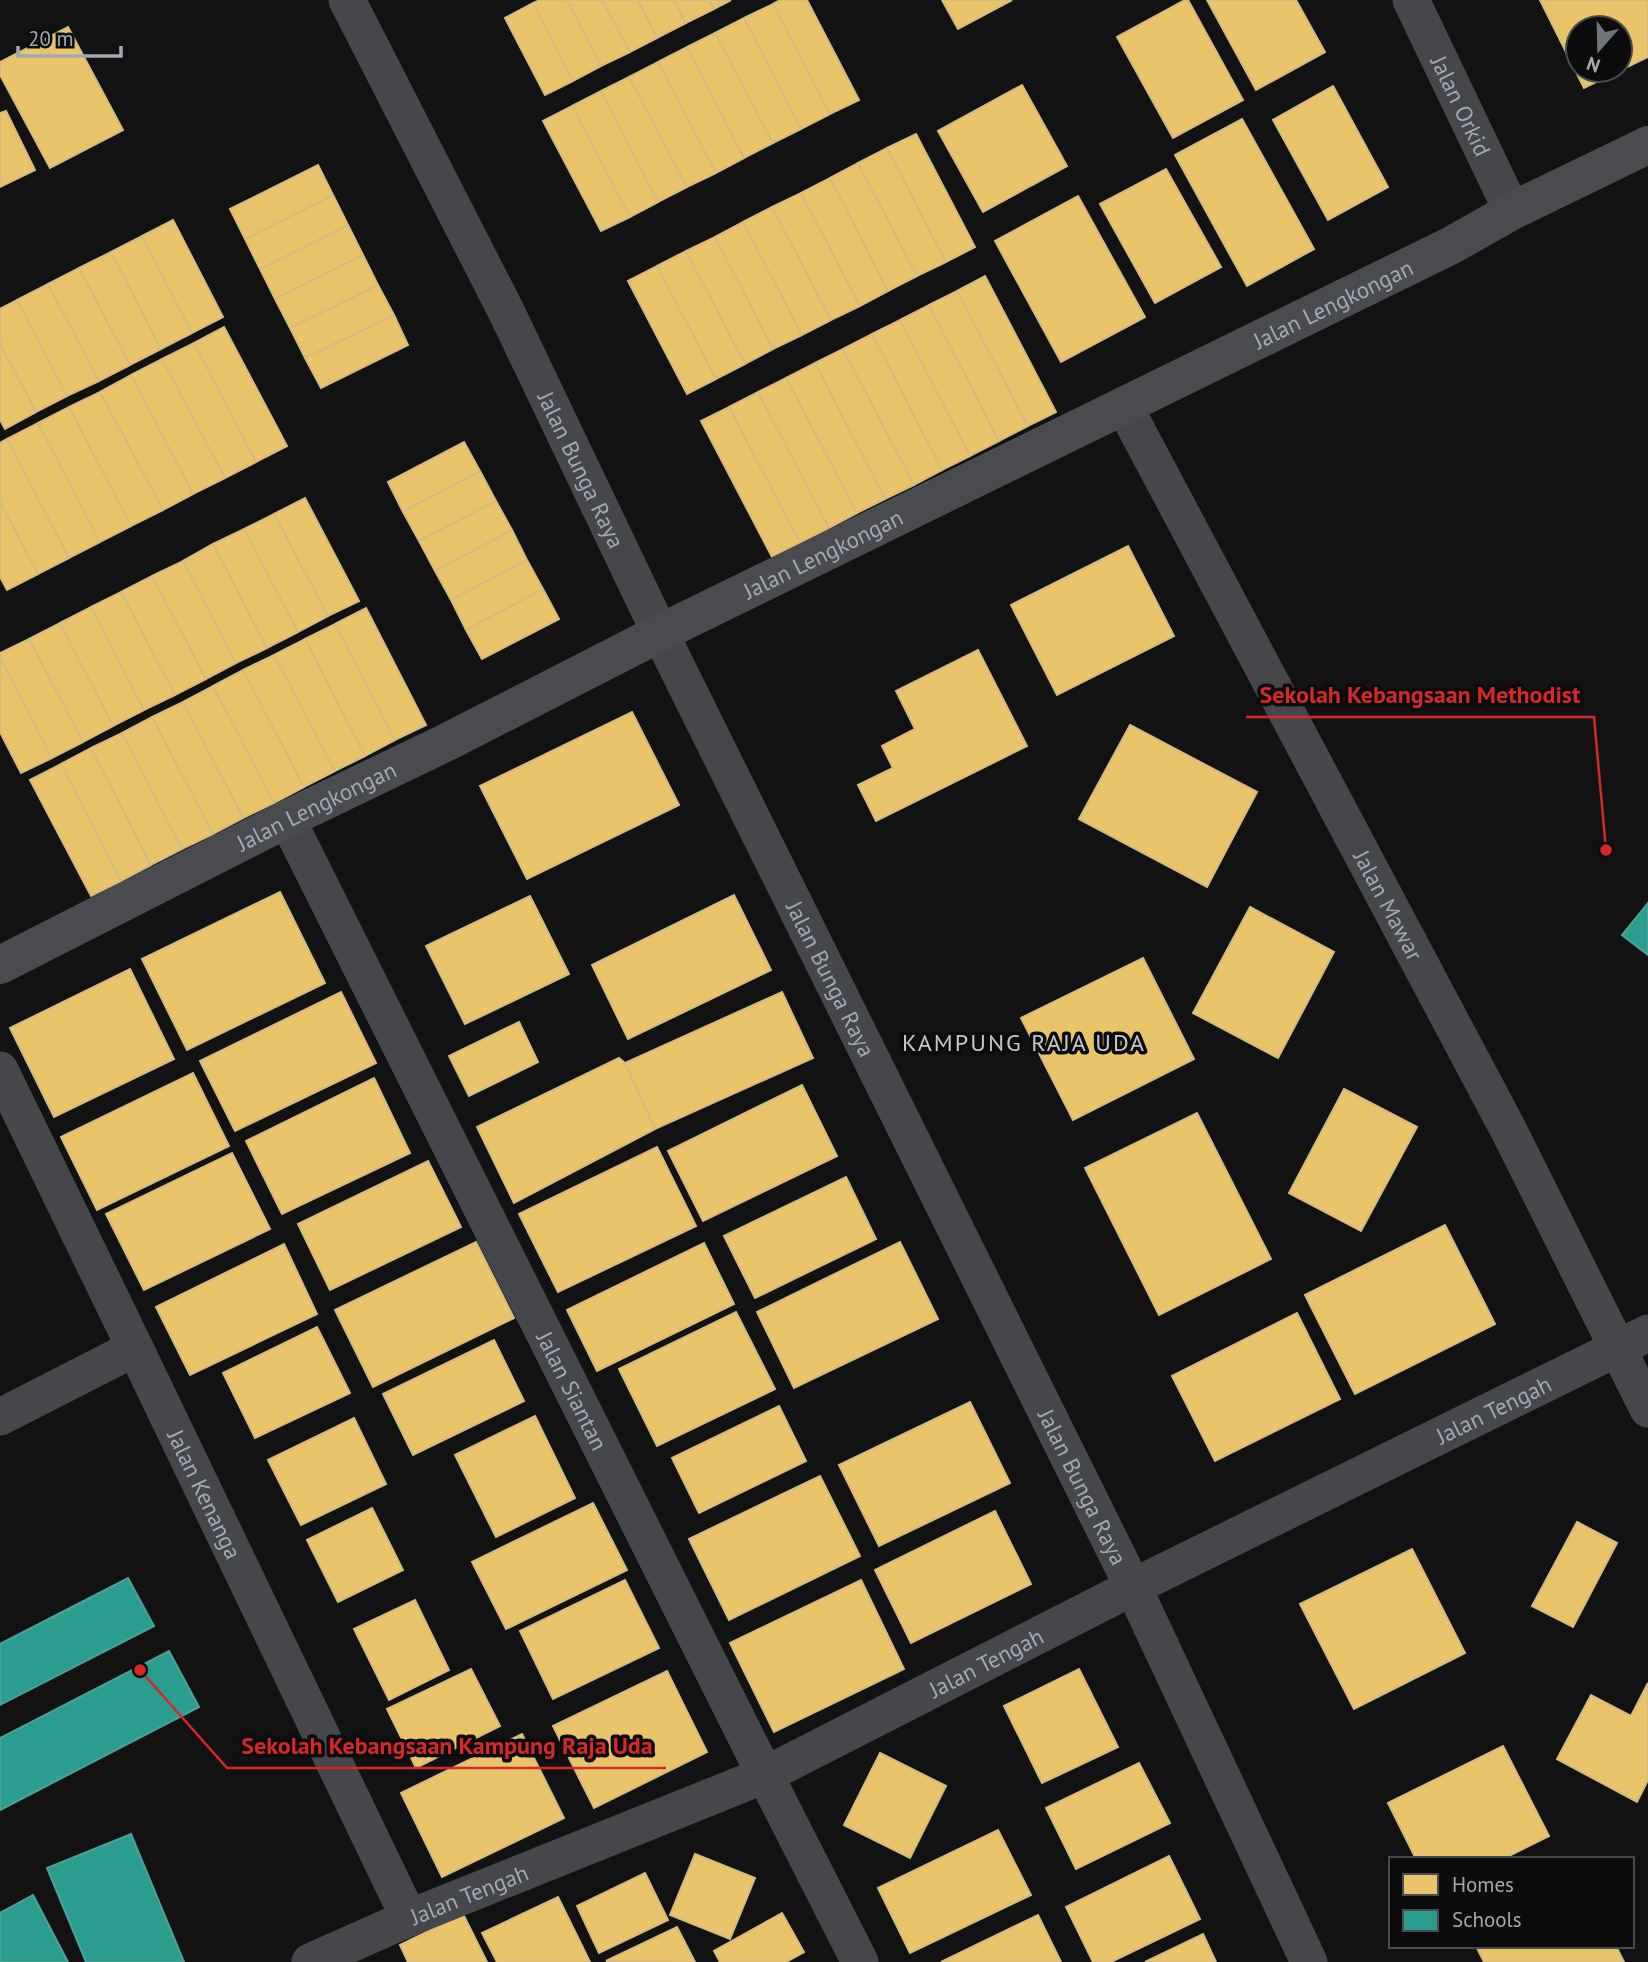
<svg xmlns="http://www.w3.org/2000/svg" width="1648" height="1962" font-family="'PT Sans',sans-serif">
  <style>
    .homes { fill: #e9c46a; stroke: #d4bc80; stroke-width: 2; fill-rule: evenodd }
    .schools { fill: #2a9d8f; stroke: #4ea19a; stroke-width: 2 }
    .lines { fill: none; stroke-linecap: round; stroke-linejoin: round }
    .street { stroke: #46474a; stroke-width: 37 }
    .secondary { stroke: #4a4b4e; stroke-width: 38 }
    .labels { text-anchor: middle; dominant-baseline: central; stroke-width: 7; stroke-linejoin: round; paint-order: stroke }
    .street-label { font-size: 23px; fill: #a3a9b3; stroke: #0c0c0d }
    .neighbourhood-label { font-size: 24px; letter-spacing: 2px; fill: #c4c7cf; stroke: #0c0c0d }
    .leader { fill: none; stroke: #d62828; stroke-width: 2.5 }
    .callout-dot { fill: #d62828; stroke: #0c0c0d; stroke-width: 2.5 }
    .callout-label { font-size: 24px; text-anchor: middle; font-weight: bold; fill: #d62828; stroke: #0c0c0d; stroke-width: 7; stroke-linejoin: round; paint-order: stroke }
  </style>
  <rect width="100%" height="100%" fill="#121212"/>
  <!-- homes -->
  <path class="homes" d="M 540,0 L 567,0 L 601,66 L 573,81 L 533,3 Z
    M 567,0 L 602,0 L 630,52 L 601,66 Z
    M 602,0 L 638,0 L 657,38 L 630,52 Z
    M 638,0 L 674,0 L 686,23 L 657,38 Z
    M 674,0 L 709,0 L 714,9 L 686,23 Z
    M 709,0 L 731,0 L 714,9 Z
    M 780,0 L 807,0 L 859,100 L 830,114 L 773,4 Z
    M 942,0 L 1012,0 L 958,29 Z
    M 1185,0 L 1188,0 L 1243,100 L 1173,138 L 1117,37 Z
    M 1207,0 L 1296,0 L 1325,52 L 1256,90 Z
    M 1540,0 L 1648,0 L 1648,57 L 1584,88 ZM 1578,28 L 1620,28 L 1620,70 L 1578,70 Z
    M 533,3 L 573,81 L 545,95 L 505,18 Z
    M 773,4 L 830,114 L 801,129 L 744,18 Z
    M 744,18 L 801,129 L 773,143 L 715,33 Z
    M 68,27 L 123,130 L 50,168 L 0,75 L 0,62 Z
    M 715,33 L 773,143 L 744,158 L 687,47 Z
    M 687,47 L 744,158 L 716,173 L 658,62 Z
    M 658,62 L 716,173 L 687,187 L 629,77 Z
    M 629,77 L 687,187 L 658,202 L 601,91 Z
    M 1022,85 L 1067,166 L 983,212 L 938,131 Z
    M 1333,86 L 1388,187 L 1328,220 L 1273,120 Z
    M 601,91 L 658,202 L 630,217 L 572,106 Z
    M 572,106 L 630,217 L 601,231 L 543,121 Z
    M 6,111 L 35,170 L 0,187 L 0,113 Z
    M 1242,119 L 1314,249 L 1247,286 L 1175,155 Z
    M 916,134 L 975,247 L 946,262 L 887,148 Z
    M 887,148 L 946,262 L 917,276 L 858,163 Z
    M 858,163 L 917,276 L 888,291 L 830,178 Z
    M 318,165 L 333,195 L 245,239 L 230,209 Z
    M 1166,169 L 1221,267 L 1155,303 L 1100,204 Z
    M 830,178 L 888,291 L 860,306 L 801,193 Z
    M 801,193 L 860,306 L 831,320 L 772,207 Z
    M 333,195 L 348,225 L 260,269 L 245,239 Z
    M 1078,196 L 1145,317 L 1061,362 L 995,241 Z
    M 772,207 L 831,320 L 802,335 L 743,222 Z
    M 173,220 L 223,317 L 192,333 L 142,236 Z
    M 743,222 L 802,335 L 773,349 L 715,237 Z
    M 348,225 L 363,255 L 275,299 L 260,269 Z
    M 142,236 L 192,333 L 161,349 L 111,252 Z
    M 715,237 L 773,349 L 745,364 L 686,251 Z
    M 686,251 L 745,364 L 716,379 L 657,266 Z
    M 111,252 L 161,349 L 130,365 L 79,268 Z
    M 363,255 L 378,285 L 290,328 L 275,299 Z
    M 657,266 L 716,379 L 687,394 L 628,281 Z
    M 79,268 L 130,365 L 99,381 L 48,284 Z
    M 985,276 L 1056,412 L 1028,426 L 957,291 Z
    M 48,284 L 99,381 L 67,396 L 17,300 Z
    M 378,285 L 394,315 L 305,358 L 290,328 Z
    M 957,291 L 1028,426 L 999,441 L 929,305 Z
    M 17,300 L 67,396 L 36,412 L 0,343 L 0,309 Z
    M 929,305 L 999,441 L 970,456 L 900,320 Z
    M 394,315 L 408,345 L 321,388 L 305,358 Z
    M 900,320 L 970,456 L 942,470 L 872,334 Z
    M 224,327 L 287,446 L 256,462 L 194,343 Z
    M 872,334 L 942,470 L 914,485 L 843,349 Z
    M 0,343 L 36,412 L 5,429 L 0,420 Z
    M 194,343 L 256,462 L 225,478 L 162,359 Z
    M 843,349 L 914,485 L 885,499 L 815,363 Z
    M 162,359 L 225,478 L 193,494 L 131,375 Z
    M 815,363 L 885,499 L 857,513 L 786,378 Z
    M 131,375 L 193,494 L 163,510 L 100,392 Z
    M 786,378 L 857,513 L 829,528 L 758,392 Z
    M 100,392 L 163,510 L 131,526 L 69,407 Z
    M 758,392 L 829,528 L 800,543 L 729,407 Z
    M 69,407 L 131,526 L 100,542 L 38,423 Z
    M 729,407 L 800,543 L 772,557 L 701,421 Z
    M 38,423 L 100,542 L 69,558 L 7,439 Z
    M 7,439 L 69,558 L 38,574 L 0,502 L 0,443 Z
    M 464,442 L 480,471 L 403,512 L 388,482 Z
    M 480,471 L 496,501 L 419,541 L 403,512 Z
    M 305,498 L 359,601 L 328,616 L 274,514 Z
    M 496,501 L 512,530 L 435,571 L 419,541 Z
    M 0,502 L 38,574 L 7,590 L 0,577 Z
    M 274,514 L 328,616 L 298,632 L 244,529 Z
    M 244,529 L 298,632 L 267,648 L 213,544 Z
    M 512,530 L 527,560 L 451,600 L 435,571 Z
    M 213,544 L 267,648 L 236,663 L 183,561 Z
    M 1128,546 L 1174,636 L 1057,695 L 1011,605 Z
    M 527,560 L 543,589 L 466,630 L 451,600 Z
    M 183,561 L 236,663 L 206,679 L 152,576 Z
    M 152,576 L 206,679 L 175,695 L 121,592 Z
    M 543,589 L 559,619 L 482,659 L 466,630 Z
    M 121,592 L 175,695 L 144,710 L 91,607 Z
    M 91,607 L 144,710 L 113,726 L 60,623 Z
    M 366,608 L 426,725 L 395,740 L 335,624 Z
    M 60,623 L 113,726 L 83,742 L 29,639 Z
    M 335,624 L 395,740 L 365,756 L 305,639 Z
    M 29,639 L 83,742 L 52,758 L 0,657 L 0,653 Z
    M 305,639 L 365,756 L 335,771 L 274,655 Z
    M 978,650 L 1027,746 L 876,821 L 858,785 L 893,768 L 882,746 L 915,729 L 896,691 Z
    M 274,655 L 335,771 L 304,787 L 243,670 Z
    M 0,657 L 52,758 L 21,773 L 0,732 Z
    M 243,670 L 304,787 L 274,803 L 213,686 Z
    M 213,686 L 274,803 L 243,818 L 183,702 Z
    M 183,702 L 243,818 L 213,834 L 152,717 Z
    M 632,712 L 679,805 L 527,879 L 480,786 Z
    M 152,717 L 213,834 L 182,849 L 122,733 Z
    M 1130,725 L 1257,792 L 1207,887 L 1079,819 Z
    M 122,733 L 182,849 L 151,865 L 91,748 Z
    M 91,748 L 151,865 L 121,881 L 61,764 Z
    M 61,764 L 121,881 L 91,896 L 30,780 Z
    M 280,892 L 325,983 L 187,1050 L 142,959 Z
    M 734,895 L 771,970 L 628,1039 L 592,965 Z
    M 530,896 L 569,974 L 465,1024 L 426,946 Z
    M 1250,907 L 1334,952 L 1278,1058 L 1193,1013 Z
    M 1143,958 L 1194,1059 L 1073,1120 L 1021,1018 Z
    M 130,969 L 174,1059 L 54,1117 L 10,1028 Z
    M 341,992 L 376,1063 L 235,1131 L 200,1061 Z
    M 782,992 L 813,1058 L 655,1129 L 625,1063 Z
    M 519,1022 L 538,1062 L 469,1096 L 449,1056 Z
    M 619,1058 L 625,1063 L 655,1129 L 514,1203 L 477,1127 Z
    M 193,1073 L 229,1146 L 97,1210 L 61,1137 Z
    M 374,1078 L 410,1153 L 282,1214 L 246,1141 Z
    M 802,1085 L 837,1156 L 703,1221 L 668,1151 Z
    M 1344,1089 L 1417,1127 L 1361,1231 L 1289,1193 Z
    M 1197,1113 L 1271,1259 L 1159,1315 L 1085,1168 Z
    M 657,1147 L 696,1226 L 558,1292 L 519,1214 Z
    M 232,1153 L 270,1229 L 144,1290 L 106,1214 Z
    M 428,1161 L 461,1227 L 330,1290 L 298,1224 Z
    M 846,1177 L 876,1239 L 755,1298 L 724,1236 Z
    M 1445,1225 L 1495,1324 L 1355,1394 L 1305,1295 Z
    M 476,1242 L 514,1318 L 373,1387 L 335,1310 Z
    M 900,1242 L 938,1319 L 794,1388 L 757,1312 Z
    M 704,1243 L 734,1304 L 597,1371 L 567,1310 Z
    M 284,1244 L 317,1314 L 190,1375 L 156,1307 Z
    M 736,1312 L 775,1389 L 657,1446 L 619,1369 Z
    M 1297,1313 L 1340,1399 L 1215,1461 L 1172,1376 Z
    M 317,1327 L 350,1393 L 255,1438 L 223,1373 Z
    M 494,1340 L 524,1401 L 413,1455 L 383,1394 Z
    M 970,1402 L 1010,1483 L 879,1546 L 839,1465 Z
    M 779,1406 L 806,1461 L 699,1513 L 672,1458 Z
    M 535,1416 L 575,1498 L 496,1537 L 455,1455 Z
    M 354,1418 L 386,1484 L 301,1525 L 268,1460 Z
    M 820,1476 L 860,1556 L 729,1620 L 689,1539 Z
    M 593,1503 L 627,1570 L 506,1629 L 472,1562 Z
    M 372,1508 L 403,1570 L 338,1602 L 307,1540 Z
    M 995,1511 L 1031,1584 L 911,1643 L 875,1570 Z
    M 1577,1522 L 1617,1543 L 1573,1627 L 1532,1606 Z
    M 1412,1549 L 1465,1653 L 1354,1709 L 1300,1604 Z
    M 625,1580 L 659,1648 L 553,1699 L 520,1631 Z
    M 861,1580 L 904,1669 L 774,1732 L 730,1643 Z
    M 415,1600 L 449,1670 L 389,1700 L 354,1629 Z
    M 471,1669 L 500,1726 L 416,1768 L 387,1709 Z
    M 1079,1669 L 1118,1747 L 1042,1783 L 1004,1706 Z
    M 667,1671 L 707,1752 L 594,1808 L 553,1726 Z
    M 1648,1683 L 1648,1780 L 1637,1802 L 1557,1759 L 1591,1695 L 1631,1716 Z
    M 522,1734 L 564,1818 L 442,1877 L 401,1793 Z
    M 1503,1746 L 1549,1836 L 1503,1859 L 1416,1859 L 1388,1803 Z
    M 880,1753 L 946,1786 L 910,1858 L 844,1825 Z
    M 1139,1763 L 1170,1823 L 1076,1869 L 1046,1808 Z
    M 998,1830 L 1031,1895 L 910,1953 L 878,1888 Z
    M 695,1854 L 755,1878 L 730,1939 L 670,1915 Z
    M 1169,1856 L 1200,1919 L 1111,1962 L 1093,1962 L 1066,1907 Z
    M 645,1873 L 668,1920 L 599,1953 L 577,1906 Z
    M 558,1897 L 590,1962 L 497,1962 L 482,1933 Z
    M 782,1913 L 804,1952 L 786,1962 L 720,1962 L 714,1951 Z
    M 463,1914 L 487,1962 L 408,1962 L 400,1945 Z
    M 1038,1915 L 1061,1962 L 941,1962 Z
    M 677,1927 L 695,1962 L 606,1961 Z
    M 1203,1934 L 1216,1962 L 1145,1962 Z
    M 1476,1946 L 1616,1946 L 1624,1962 L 1484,1962 Z"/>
  <!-- schools -->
  <path class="schools" d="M 1648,903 L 1648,955 L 1622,935 Z
    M 128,1578 L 154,1626 L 0,1705 L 0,1644 Z
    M 169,1651 L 199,1707 L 0,1810 L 0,1738 Z
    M 131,1834 L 184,1962 L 86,1962 L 47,1868 Z
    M 33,1895 L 68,1962 L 0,1962 L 0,1913 Z"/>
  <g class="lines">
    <!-- street -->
    <g class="street">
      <path id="s1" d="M 347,0 L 506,311 L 660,633 L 1133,1587 L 1309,1962"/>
      <path id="s2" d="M 1411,0 L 1512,211"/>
      <path id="s3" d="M 1124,406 L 1508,1129 L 1648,1409"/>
      <path id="s4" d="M 287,819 L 765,1775 L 860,1962"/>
      <path id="s5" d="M 0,1070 L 135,1348 L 409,1918"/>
      <path d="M 0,1417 L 135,1348"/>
      <path id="s6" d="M 310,1962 L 409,1918 L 765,1775 L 1133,1587 L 1648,1333"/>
    </g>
    <!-- secondary -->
    <path class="secondary" id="s7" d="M 0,965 L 287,819 L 447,742 L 660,633 L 1450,246 L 1512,211 L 1648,145"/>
  </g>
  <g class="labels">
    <!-- street labels -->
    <g class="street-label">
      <text stroke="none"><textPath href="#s2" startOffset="117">Jalan Orkid</textPath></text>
      <text stroke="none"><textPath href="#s7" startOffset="1488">Jalan Lengkongan</textPath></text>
      <text stroke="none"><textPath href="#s1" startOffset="525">Jalan Bunga Raya</textPath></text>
      <text stroke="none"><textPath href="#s7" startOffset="920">Jalan Lengkongan</textPath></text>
      <text stroke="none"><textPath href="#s7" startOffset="354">Jalan Lengkongan</textPath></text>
      <text stroke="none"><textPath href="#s3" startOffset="565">Jalan Mawar</textPath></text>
      <text stroke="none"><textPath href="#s1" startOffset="1092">Jalan Bunga Raya</textPath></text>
      <text stroke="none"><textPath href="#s4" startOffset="639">Jalan Siantan</textPath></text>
      <text stroke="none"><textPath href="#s6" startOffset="1307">Jalan Tengah</textPath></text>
      <text stroke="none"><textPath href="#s1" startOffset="1659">Jalan Bunga Raya</textPath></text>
      <text stroke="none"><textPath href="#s5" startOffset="471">Jalan Kenanga</textPath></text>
      <text stroke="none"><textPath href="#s6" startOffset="740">Jalan Tengah</textPath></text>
      <text stroke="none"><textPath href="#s6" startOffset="173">Jalan Tengah</textPath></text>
    </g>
    <!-- neighbourhood labels -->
    <g class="neighbourhood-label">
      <text x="1024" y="1042">KAMPUNG RAJA UDA</text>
    </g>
  </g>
  <!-- callouts -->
  <path class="leader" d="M1606 850L1594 717H1246M140 1670L227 1768H666"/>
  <g class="callout-dot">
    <circle cx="1606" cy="850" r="7"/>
    <circle cx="140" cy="1670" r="7"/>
  </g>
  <g class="callout-label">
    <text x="1420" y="703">Sekolah Kebangsaan Methodist</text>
    <text x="447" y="1754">Sekolah Kebangsaan Kampung Raja Uda</text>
  </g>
  <!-- legend -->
  <rect x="1389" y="1857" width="245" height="91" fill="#0c0c0d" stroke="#484b4f" stroke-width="2"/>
  <rect x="1403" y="1874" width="35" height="21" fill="#e9c46a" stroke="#484b4f" stroke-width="2"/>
  <text x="1452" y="1892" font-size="21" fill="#a3a9b3">Homes</text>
  <rect x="1403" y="1910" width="35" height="21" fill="#2a9d8f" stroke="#484b4f" stroke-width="2"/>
  <text x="1452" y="1927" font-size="21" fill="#a3a9b3">Schools</text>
  <!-- north arrow -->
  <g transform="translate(1599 49) rotate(200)"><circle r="33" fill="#0c0c0d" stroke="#484b4f" stroke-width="2"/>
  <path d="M0-5L12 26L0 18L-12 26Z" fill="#70747b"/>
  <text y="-10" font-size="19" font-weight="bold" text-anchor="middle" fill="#a3a9b3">N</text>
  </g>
  <!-- scale -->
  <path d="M18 46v10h103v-10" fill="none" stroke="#a3a9b3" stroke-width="3.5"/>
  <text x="28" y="46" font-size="21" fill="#a3a9b3" stroke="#0c0c0d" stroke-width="5" paint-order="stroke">20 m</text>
</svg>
